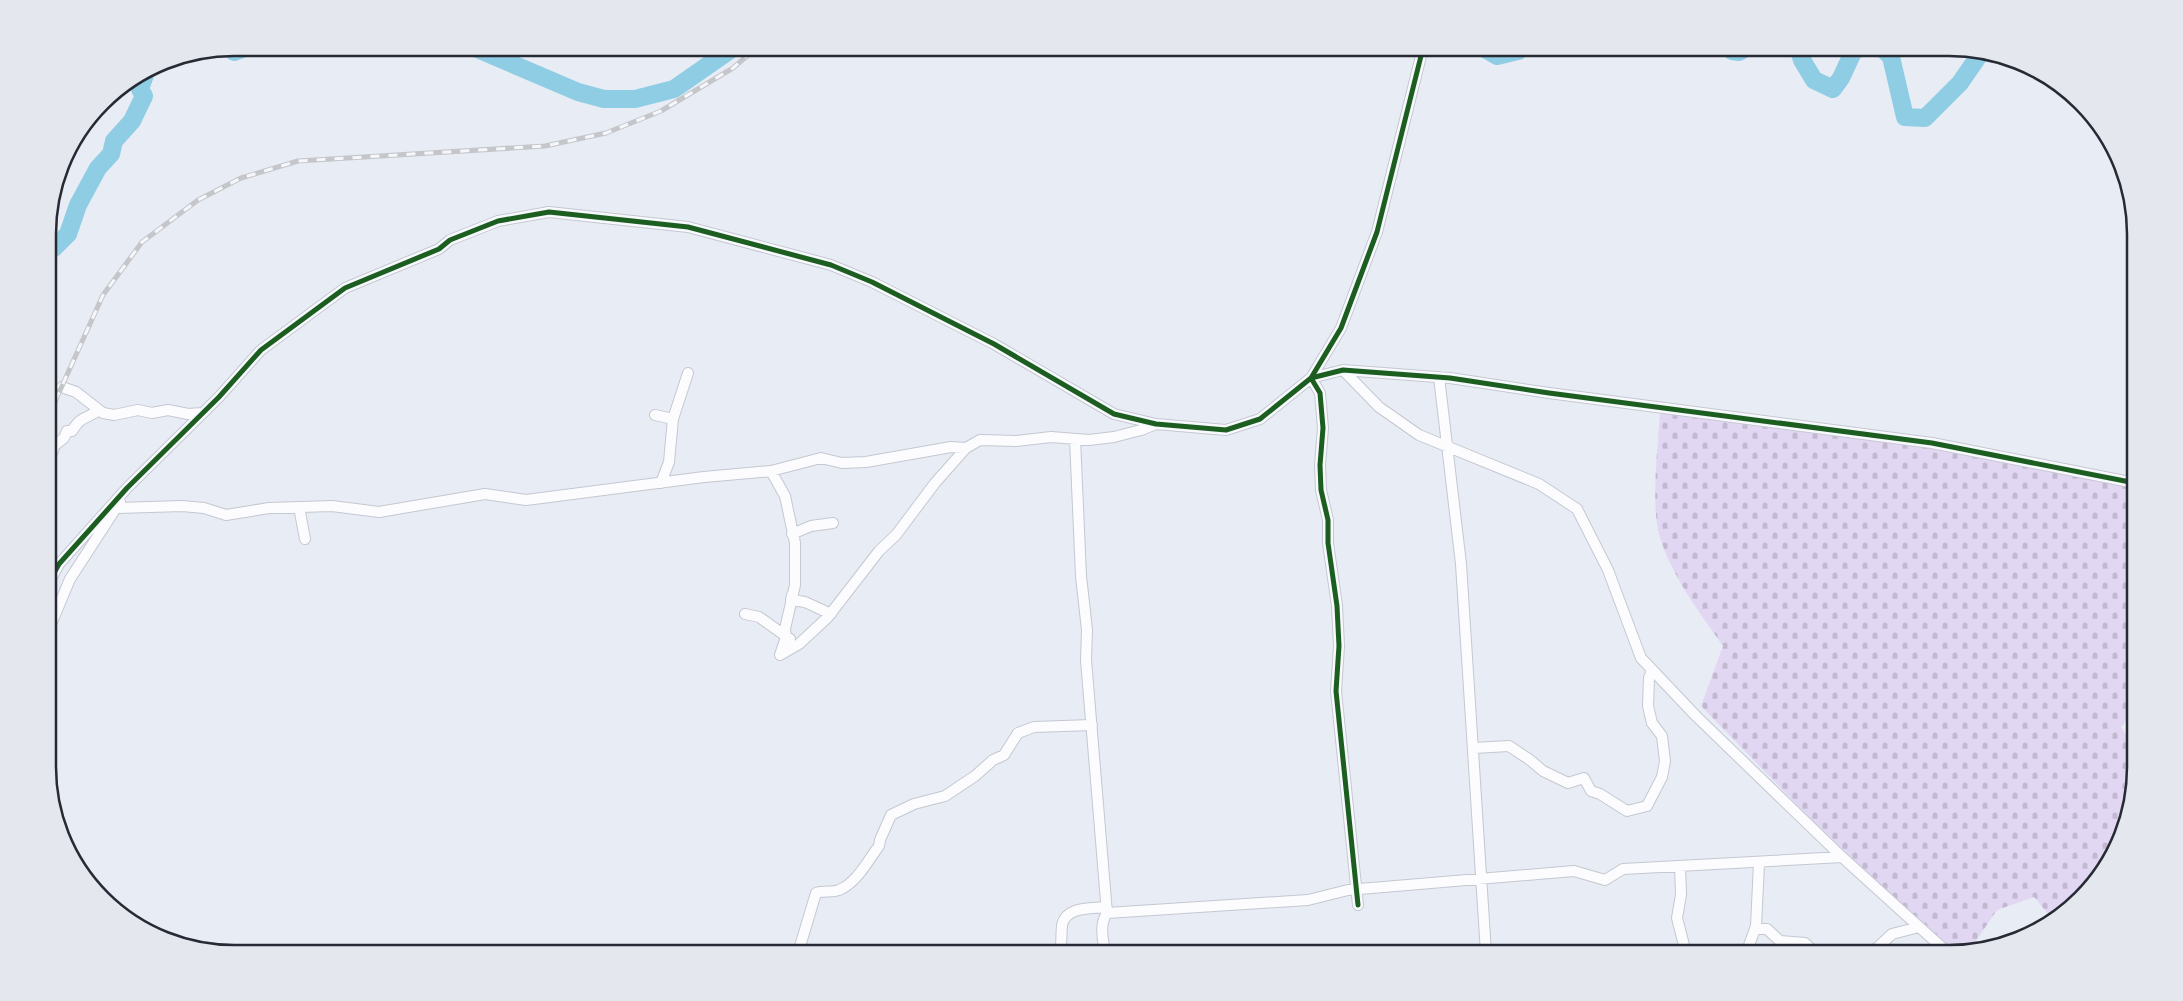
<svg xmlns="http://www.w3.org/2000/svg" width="2183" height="1001" font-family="Commissioner,sans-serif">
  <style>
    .cemetery { fill: url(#cemetery-stones) }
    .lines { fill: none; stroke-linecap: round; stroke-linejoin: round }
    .river { stroke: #8fcde4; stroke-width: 18 }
    .minor-casing { stroke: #c4c8d1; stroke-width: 12 }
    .minor { stroke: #fcfcfe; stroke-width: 10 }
    .rail-casing { stroke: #c4c6c9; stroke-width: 5 }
    .rail { stroke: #f5f7fd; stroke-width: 3; stroke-dasharray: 9; stroke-linecap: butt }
    .cycleway-casing { stroke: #f5f7fd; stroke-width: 8 }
    .cycleway { stroke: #1b5e20; stroke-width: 5 }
    .rim { fill: none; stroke: #252a34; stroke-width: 2.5 }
  </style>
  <defs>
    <pattern id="cemetery-stones" width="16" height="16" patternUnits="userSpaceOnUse" patternTransform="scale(1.25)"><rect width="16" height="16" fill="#e2d7f3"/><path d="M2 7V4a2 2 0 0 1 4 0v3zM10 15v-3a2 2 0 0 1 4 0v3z" fill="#c2b9d1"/></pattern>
  </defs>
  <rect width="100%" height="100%" fill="#e8ecf5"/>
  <!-- cemetery -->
  <path class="cemetery" d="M 1660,412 L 1932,448 L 2135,487 L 2135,708 L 2121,727 L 2135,747 L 2135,767 L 2121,839 L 2097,881 L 2054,921 L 2034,897 L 1997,910 L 1969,951 L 1957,953 L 1872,877 L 1807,815 L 1701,706 L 1723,646 C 1700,613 1670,574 1659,534 C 1651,503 1658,446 1660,412 Z"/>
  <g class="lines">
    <!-- river -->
    <path class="river" d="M 230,48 L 234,52 L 245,48
      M 475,48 L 578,92 L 604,99 L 635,99 L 674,89 L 733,48
      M 1483,48 L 1497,56 L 1518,51 L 1519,48
      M 1728,48 L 1732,51 L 1739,52 L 1746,48
      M 1798,48 L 1802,60 L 1814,80 L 1833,89 L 1841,78 L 1854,50 L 1861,48
      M 1882,48 L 1891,57 L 1905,117 L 1925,118 L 1960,83 L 1980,54
      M 48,251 L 54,248 L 68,234 L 78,205 L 98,168 L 111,154 L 114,141 L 132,121 L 144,96 L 140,89 L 146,72"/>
    <defs>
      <path id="minor" d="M 1343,370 L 1379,407 L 1419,435 L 1539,484 L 1577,509 L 1608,570 L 1641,658 L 1696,716 L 1842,857 L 1948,953
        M 1439,377 L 1461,564 L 1486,953
        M 62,387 L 76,392 L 103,413 L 114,415 L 138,410 L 152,413 L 168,410 L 188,414 L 202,413
        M 655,415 L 673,419
        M 1075,439 L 1081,576 L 1087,630 L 1086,660 L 1107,913 C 1099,925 1103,939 1105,953
        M 48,463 L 55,445 L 64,438 L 67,431 L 72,431 C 80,417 85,419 98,411
        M 771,471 L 785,496 L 795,543 L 795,585 L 785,629 L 786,637 L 780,655
        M 661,483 L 669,462 L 673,419 L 688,373
        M 299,507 L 305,539
        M 118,508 L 182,506 L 204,508 L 226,515 L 269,508 L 332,506 L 379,512 L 485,494 L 526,500 L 704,477 L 771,471 L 821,458 L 842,463 L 866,462 L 951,447 L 966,448 L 980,440 L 1016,441 L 1051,437 L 1089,440 L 1114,437 L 1141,430 L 1156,424
        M 792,534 L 811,526 L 833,523
        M 49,582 L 59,564 L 127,488 L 219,397 L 261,350 L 345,288 L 439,249 L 450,240 L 498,221 L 549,212 L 688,227 L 831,265 L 872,282 L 994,344 L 1114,414 L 1156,424 L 1226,430 L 1260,419 L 1311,378 L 1341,328 L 1377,232 L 1423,48
        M 792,595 L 791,600 L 805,602 L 831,614
        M 745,614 L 759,617 L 790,639
        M 49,629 L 70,579 L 120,502
        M 780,655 L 799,644 L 828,617 L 879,551 L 896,535 L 935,483 L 966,448
        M 1474,748 L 1509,746 L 1530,760 L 1543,771 L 1568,783 L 1584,778 L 1591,791 L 1600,794 L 1627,811 L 1647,806 L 1662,777 L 1665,761 L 1662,736 L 1652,723 L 1648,706 L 1649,678 L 1652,670
        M 1680,866 L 1681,895 L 1677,918 L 1686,953
        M 1358,905 L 1336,691 L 1339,646 L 1337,606 L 1328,543 L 1328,520 L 1321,490 L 1320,465 L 1323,428 L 1320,393 L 1311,378 L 1343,370 L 1450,378 L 1549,393 L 1932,443 L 2135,483
        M 1107,913 L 1308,900 L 1348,890 L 1574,871 L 1605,880 L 1623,869 L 1842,857
        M 1755,929 L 1767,929 L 1780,941 L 1805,943 L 1815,953
        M 798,953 L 816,893 C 824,890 832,893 839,890 C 857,883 868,860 879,846 L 880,840 L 891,815 L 914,804 L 945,796 L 975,776 L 993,760 L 1004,755 L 1018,733 L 1034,727 L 1092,725
        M 1060,953 C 1062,944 1061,935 1062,925 C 1066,906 1091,909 1106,907
        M 1750,953 L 1748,948 L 1756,926 L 1759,863
        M 1868,953 L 1877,948
        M 1879,953 L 1877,948 L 1892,934 L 1919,927"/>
    </defs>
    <!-- minor casing -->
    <use href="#minor" class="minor-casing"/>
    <!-- minor -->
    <use href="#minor" class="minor"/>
    <defs>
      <path id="rail" d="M 48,417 L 103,295 L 142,242 L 198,200 L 241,178 L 298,161 L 545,146 L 606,133 L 661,111 L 733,68 L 756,48"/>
    </defs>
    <!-- rail casing -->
    <use href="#rail" class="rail-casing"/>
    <!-- rail -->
    <use href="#rail" class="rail"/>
    <defs>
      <path id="cycleway" d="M 49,582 L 59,564 L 127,488 L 219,397 L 261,350 L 345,288 L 439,249 L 450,240 L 498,221 L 549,212 L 688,227 L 831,265 L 872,282 L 994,344 L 1114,414 L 1156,424 L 1226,430 L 1260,419 L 1311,378 L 1341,328 L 1377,232 L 1423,48
        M 1358,905 L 1336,691 L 1339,646 L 1337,606 L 1328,543 L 1328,520 L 1321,490 L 1320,465 L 1323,428 L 1320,393 L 1311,378 L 1343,370 L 1450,378 L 1549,393 L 1932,443 L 2135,483"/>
    </defs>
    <!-- cycleway casing -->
    <use href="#cycleway" class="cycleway-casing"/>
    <!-- cycleway -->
    <use href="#cycleway" class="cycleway"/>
  </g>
  <!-- crop -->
  <path d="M0 0H2183V1001H0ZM234 56H1949A178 178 0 0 1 2127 234V767A178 178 0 0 1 1949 945H234A178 178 0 0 1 56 767V234A178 178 0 0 1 234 56Z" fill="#e4e7ed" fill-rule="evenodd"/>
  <path class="rim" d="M234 56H1949A178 178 0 0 1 2127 234V767A178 178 0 0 1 1949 945H234A178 178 0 0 1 56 767V234A178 178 0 0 1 234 56Z"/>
</svg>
